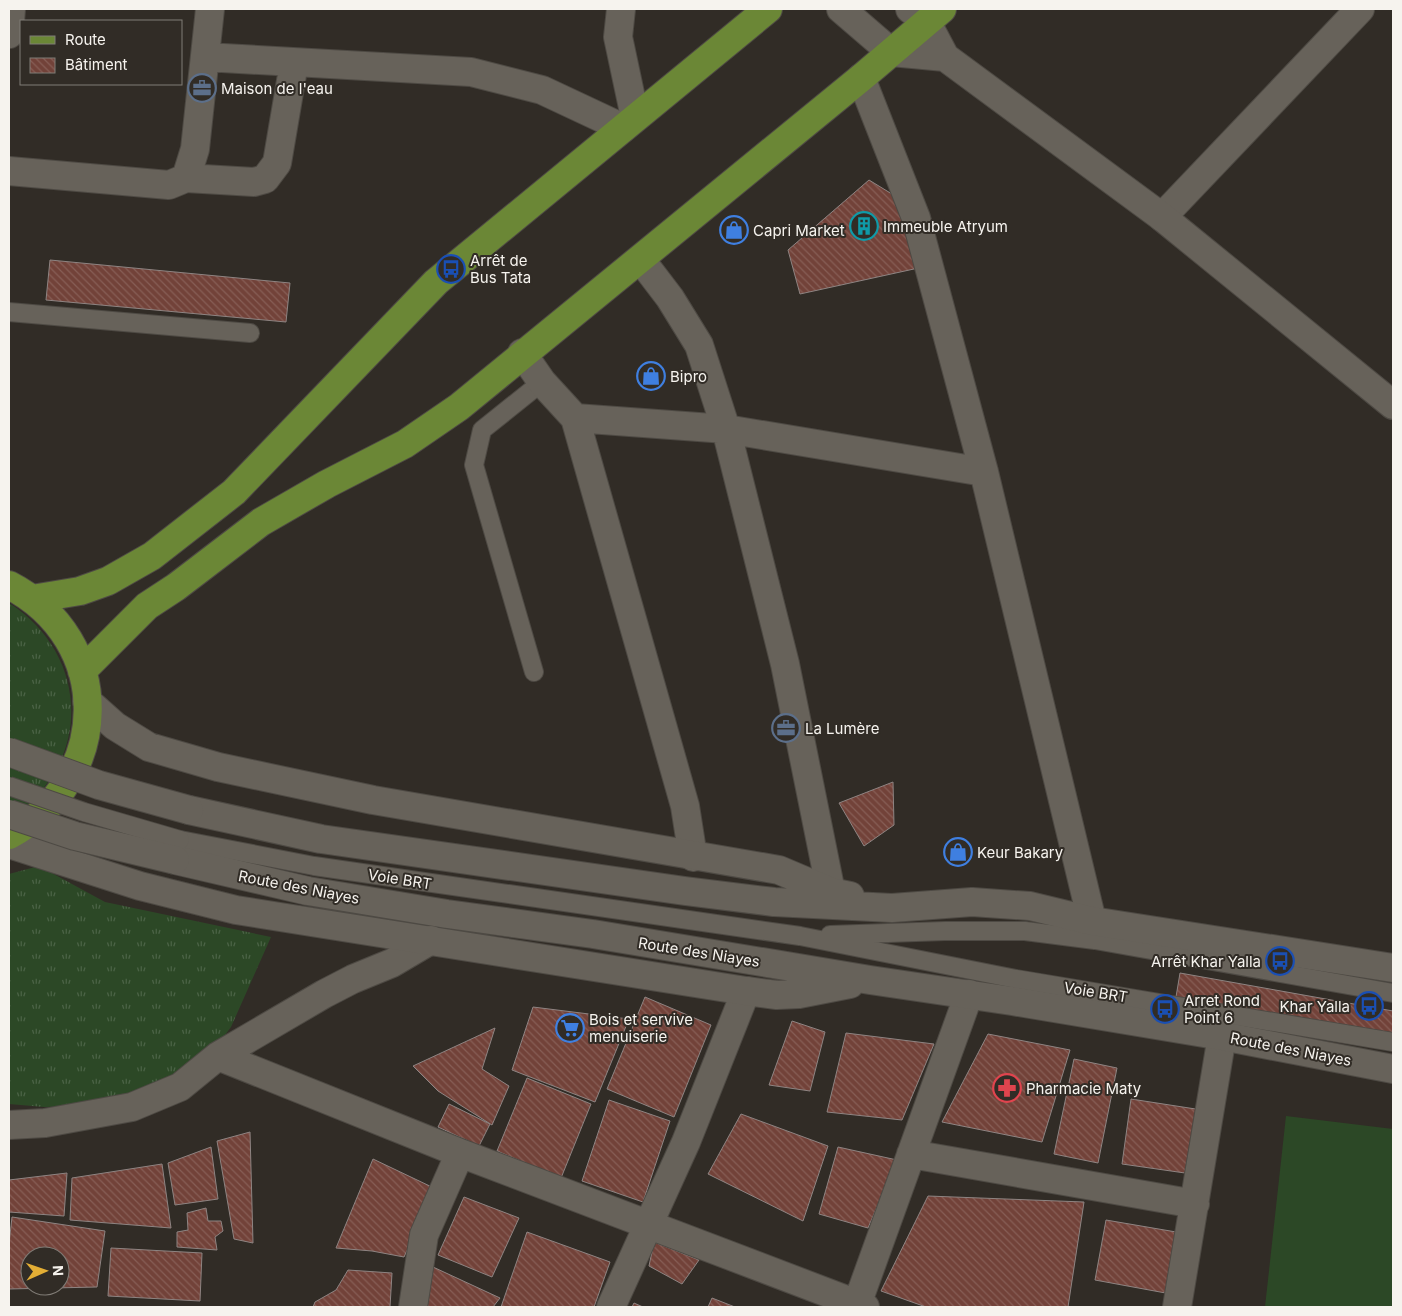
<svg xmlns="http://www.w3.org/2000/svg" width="1402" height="1316" font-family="Inter,sans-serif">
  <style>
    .grass { fill: url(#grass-tufts) }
    .pitch { fill: #2c4826 }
    .building { fill: url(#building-back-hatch); stroke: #8e8482; fill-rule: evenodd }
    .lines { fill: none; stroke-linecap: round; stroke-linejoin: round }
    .service-casing { stroke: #4e4a44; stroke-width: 20 }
    .minor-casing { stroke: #4e4a44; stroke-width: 30 }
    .tertiary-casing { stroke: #4e4a44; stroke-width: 30 }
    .secondary-casing { stroke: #4e4a44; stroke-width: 30 }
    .primary-casing { stroke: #4e4a44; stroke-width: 30 }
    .service { stroke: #67625a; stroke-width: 18 }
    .minor { stroke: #67625a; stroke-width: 28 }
    .tertiary { stroke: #67625a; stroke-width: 28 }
    .secondary { stroke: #67625a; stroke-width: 28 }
    .primary { stroke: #6b8736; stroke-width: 28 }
    .service-bridge-casing { stroke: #4e4a44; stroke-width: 20; stroke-linecap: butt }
    .secondary-bridge-casing { stroke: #4e4a44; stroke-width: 30; stroke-linecap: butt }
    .service-bridge { stroke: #67625a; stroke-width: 18 }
    .secondary-bridge { stroke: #67625a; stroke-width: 28 }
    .labels { text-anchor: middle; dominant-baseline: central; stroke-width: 4; stroke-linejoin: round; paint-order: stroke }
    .poi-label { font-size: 15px; fill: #f6f3ee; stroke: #312c26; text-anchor: start }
    .street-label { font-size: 15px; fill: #f6f3ee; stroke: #312c26 }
  </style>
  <defs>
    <pattern id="grass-tufts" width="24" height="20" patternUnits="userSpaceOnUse" patternTransform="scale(1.25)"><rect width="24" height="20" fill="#2c4826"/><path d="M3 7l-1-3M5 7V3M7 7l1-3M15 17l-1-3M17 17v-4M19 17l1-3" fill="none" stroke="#4b6346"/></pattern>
    <pattern id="building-back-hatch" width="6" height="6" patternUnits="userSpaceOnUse" patternTransform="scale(1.25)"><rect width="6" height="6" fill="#724239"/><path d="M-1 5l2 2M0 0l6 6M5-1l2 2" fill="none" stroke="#875e56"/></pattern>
  </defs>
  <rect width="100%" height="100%" fill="#312c26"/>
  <!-- grass -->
  <path class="grass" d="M 9,603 C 91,655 93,766 9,818 Z
    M 39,866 L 105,902 L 271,937 L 231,1027 L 206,1060 L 183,1080 L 87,1106 L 44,1107 L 9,1104 L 9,874 Z"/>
  <!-- pitch -->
  <path class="pitch" d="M 1286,1116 L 1393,1129 L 1393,1307 L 1265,1307 Z"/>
  <!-- building -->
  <path class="building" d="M 869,180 L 905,202 L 923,267 L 800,294 L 788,250 Z
    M 50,260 L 290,283 L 286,322 L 46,300 Z
    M 893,782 L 894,825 L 864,846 L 839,803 Z
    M 1180,973 L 1393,1011 L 1393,1036 L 1176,997 Z
    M 645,997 L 711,1025 L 674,1117 L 607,1089 Z
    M 533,1007 L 629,1019 L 595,1102 L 512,1070 Z
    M 792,1021 L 825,1032 L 810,1091 L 769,1085 Z
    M 495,1028 L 482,1069 L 509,1086 L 492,1125 L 438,1091 L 413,1066 Z
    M 846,1033 L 934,1044 L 902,1120 L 827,1112 Z
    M 988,1034 L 1070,1050 L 1042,1142 L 942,1122 Z
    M 1074,1059 L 1117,1068 L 1098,1163 L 1054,1154 Z
    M 527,1078 L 591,1104 L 561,1178 L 497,1151 Z
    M 1131,1099 L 1202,1110 L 1192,1174 L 1122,1164 Z
    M 609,1100 L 670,1121 L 643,1202 L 582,1181 Z
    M 449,1104 L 490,1124 L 479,1146 L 438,1127 Z
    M 741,1114 L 828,1146 L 803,1221 L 708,1174 Z
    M 250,1132 L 253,1243 L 234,1239 L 217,1141 Z
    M 211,1147 L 218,1199 L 175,1205 L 168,1163 Z
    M 838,1147 L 897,1160 L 868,1228 L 819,1214 Z
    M 373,1159 L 436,1189 L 404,1257 L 372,1251 L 336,1248 Z
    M 162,1164 L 171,1228 L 70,1220 L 72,1178 Z
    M 67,1173 L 64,1216 L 9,1212 L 9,1180 Z
    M 928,1196 L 1084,1202 L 1068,1307 L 926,1307 L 881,1291 Z
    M 464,1197 L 519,1218 L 492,1277 L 438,1255 Z
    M 206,1208 L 208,1221 L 221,1221 L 223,1231 L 215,1237 L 217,1250 L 177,1247 L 177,1232 L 188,1230 L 187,1213 Z
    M 12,1217 L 105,1231 L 97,1287 L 9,1289 L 9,1244 ZM 30,1256 L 60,1256 L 60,1286 L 30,1286 Z
    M 1106,1220 L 1182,1233 L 1171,1294 L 1095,1280 Z
    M 527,1232 L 610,1262 L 594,1307 L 501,1307 Z
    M 654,1242 L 699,1260 L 682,1284 L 649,1266 Z
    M 111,1248 L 202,1253 L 200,1301 L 108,1296 Z
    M 433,1267 L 500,1298 L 493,1307 L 427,1307 Z
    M 348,1270 L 392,1273 L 390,1307 L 313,1307 L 315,1302 L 336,1290 Z
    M 712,1298 L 735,1307 L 708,1307 Z
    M 634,1303 L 643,1307 L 632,1307 Z"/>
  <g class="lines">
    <defs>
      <path id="service" d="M 9,312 L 250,333
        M 534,672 L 474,465 L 482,430 L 542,382
        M 180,840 L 314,866 L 800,936 L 1016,979 L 1393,1042
        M 830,935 L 945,931 L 1025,931 L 1095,940 L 1393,993"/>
      <path id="minor" d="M 621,9 L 618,37 L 635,117
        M 205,57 L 471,72 L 542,90 L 623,128
        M 861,78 L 916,218 L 984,472 L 1092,921
        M 9,171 L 169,185 L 186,178 L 254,182 L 265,179 L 277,163 L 294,63
        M 186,178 L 195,149 L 210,9
        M 1162,217 L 1360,9
        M 641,260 L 670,298 L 699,345 L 726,429 L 785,664 L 831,892
        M 522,353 L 542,382 L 575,418 L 685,806 L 693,857
        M 575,418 L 726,429 L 984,472
        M 218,1056 L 460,1153 L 865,1307
        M 9,1125 L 45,1123 L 132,1107 L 180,1087 L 218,1056 L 324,994 L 353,979 L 392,963 L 431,940
        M 911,1154 L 1195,1204
        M 413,1307 L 424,1235 L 460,1153
        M 611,1307 L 686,1142 L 746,991
        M 856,1307 L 969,994
        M 1177,1307 L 1222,1036"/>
      <path id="tertiary" d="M 841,9 L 891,52 L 945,57
        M 910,9 L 926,21 L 945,57 L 1162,217 L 1393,405
        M 9,34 L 11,9"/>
      <path id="secondary" d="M 87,701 L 115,726 L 149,747 L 218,767 L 373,800 L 779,870 L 831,892 L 850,896
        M 189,810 L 321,839 L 685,891 L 774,902 L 892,908 L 972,902 L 1030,906 L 1092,921 L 1393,968
        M 9,844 L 140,886 L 236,910 L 746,991 L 777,995 L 799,994 L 850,984
        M 175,860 L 308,891 L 447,914 L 593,934 L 870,980 L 1012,1001 L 1222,1036 L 1393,1069"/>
      <path id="primary" d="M 9,585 C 115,640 113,780 9,835
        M 32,599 L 80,591 L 108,581 L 152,556 L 234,492 L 436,282 L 768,9
        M 82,671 L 147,606 L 176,587 L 261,522 L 327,484 L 405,444 L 459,407 L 861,78 L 942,9"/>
    </defs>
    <!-- service casing -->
    <use href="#service" class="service-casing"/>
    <!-- minor casing -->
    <use href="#minor" class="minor-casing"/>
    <!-- tertiary casing -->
    <use href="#tertiary" class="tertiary-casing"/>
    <!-- secondary casing -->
    <use href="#secondary" class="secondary-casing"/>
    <!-- primary casing -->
    <use href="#primary" class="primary-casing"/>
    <!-- service -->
    <use href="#service" class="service"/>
    <!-- minor -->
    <use href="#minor" class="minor"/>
    <!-- tertiary -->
    <use href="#tertiary" class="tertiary"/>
    <!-- secondary -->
    <use href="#secondary" class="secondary"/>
    <!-- primary -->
    <use href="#primary" class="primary"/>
    <defs>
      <path id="service-bridge" d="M 9,786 L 84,812 L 180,840"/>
      <path id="secondary-bridge" d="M 9,752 L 99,785 L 189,810
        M 9,814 L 75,836 L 175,860"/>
    </defs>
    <!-- service-bridge casing -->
    <use href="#service-bridge" class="service-bridge-casing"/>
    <!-- secondary-bridge casing -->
    <use href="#secondary-bridge" class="secondary-bridge-casing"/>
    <!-- service-bridge -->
    <use href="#service-bridge" class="service-bridge"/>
    <!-- secondary-bridge -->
    <use href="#secondary-bridge" class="secondary-bridge"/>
  </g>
  <!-- icons -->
  <defs>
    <symbol id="office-ring" viewBox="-11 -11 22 22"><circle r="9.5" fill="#312c26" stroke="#5c6f8a" stroke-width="1.5"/><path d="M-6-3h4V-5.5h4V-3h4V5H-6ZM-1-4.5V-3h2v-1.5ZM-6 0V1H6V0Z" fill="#5c6f8a"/></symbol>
    <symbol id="building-ring" viewBox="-11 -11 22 22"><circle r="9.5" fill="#312c26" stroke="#0f9aa8" stroke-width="1.5"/><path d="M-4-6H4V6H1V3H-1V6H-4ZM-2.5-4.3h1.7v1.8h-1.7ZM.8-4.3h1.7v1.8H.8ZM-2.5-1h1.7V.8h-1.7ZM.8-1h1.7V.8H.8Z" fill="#0f9aa8"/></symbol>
    <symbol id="shop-ring" viewBox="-11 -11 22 22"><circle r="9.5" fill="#312c26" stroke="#3f7fe0" stroke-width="1.5"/><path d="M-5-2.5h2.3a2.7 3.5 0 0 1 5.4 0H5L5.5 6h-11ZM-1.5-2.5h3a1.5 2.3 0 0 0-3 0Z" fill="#3f7fe0"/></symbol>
    <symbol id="bus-ring" viewBox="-11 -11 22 22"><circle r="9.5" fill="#312c26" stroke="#1a4fb4" stroke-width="1.5"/><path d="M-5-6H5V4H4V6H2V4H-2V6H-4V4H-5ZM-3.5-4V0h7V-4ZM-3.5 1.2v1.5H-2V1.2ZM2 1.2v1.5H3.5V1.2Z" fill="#1a4fb4"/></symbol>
    <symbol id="supermarket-ring" viewBox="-11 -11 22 22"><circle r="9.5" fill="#312c26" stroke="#3f7fe0" stroke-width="1.5"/><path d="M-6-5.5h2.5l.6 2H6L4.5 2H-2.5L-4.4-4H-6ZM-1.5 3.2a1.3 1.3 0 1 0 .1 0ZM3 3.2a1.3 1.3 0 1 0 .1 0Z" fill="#3f7fe0"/></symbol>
    <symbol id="pharmacy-ring" viewBox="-11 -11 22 22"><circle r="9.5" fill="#312c26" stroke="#e0444e" stroke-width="1.5"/><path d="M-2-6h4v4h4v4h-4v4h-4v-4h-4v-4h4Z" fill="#e0444e"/></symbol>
  </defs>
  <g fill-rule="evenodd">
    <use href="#office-ring" x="186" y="72" width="32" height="32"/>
    <use href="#building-ring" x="848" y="210" width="32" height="32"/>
    <use href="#shop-ring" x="718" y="214" width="32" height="32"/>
    <use href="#bus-ring" x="435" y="253" width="32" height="32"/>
    <use href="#shop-ring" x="635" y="360" width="32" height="32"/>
    <use href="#office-ring" x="770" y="712" width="32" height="32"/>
    <use href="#shop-ring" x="942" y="836" width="32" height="32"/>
    <use href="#bus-ring" x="1264" y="945" width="32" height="32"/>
    <use href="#bus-ring" x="1353" y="990" width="32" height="32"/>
    <use href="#bus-ring" x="1149" y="993" width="32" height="32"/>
    <use href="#supermarket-ring" x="554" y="1012" width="32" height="32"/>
    <use href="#pharmacy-ring" x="991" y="1072" width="32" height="32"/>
  </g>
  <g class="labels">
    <!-- poi labels -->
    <g class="poi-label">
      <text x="221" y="88">Maison de l'eau</text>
      <text x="883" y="226">Immeuble Atryum</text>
      <text x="753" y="230">Capri Market</text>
      <text x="470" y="260">Arrêt de<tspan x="470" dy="17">Bus Tata</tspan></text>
      <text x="670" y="376">Bipro</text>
      <text x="805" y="728">La Lumère</text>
      <text x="977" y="852">Keur Bakary</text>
      <text x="1261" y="961" text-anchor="end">Arrêt Khar Yalla</text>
      <text x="1184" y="1000">Arret Rond<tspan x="1184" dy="17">Point 6</tspan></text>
      <text x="1350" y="1006" text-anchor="end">Khar Yalla</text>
      <text x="589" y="1019">Bois et servive<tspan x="589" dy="17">menuiserie</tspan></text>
      <text x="1026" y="1088">Pharmacie Maty</text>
    </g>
    <!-- street labels -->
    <g class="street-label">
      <text transform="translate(400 879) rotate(9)">Voie BRT</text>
      <text transform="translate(299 887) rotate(11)">Route des Niayes</text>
      <text transform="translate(699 952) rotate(9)">Route des Niayes</text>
      <text transform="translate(1096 992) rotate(9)">Voie BRT</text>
      <text transform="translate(1291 1049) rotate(11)">Route des Niayes</text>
    </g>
  </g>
  <!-- border -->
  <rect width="1402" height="1316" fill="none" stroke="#f6f3ee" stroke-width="20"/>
  <!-- legend -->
  <rect x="20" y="20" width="162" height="65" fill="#312c26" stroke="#807c76"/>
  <rect x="30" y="36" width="25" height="8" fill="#6b8736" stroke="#807c76"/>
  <text x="65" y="45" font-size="15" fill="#f6f3ee">Route</text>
  <rect x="30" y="58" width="25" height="15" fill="url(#building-back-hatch)" stroke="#807c76"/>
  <text x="65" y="70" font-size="15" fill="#f6f3ee">Bâtiment</text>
  <!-- north arrow -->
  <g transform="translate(45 1271) rotate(88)"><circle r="24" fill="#312c26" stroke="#807c76"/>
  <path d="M0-4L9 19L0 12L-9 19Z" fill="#e3ae35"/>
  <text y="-8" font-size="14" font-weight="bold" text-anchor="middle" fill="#f6f3ee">N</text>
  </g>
</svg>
